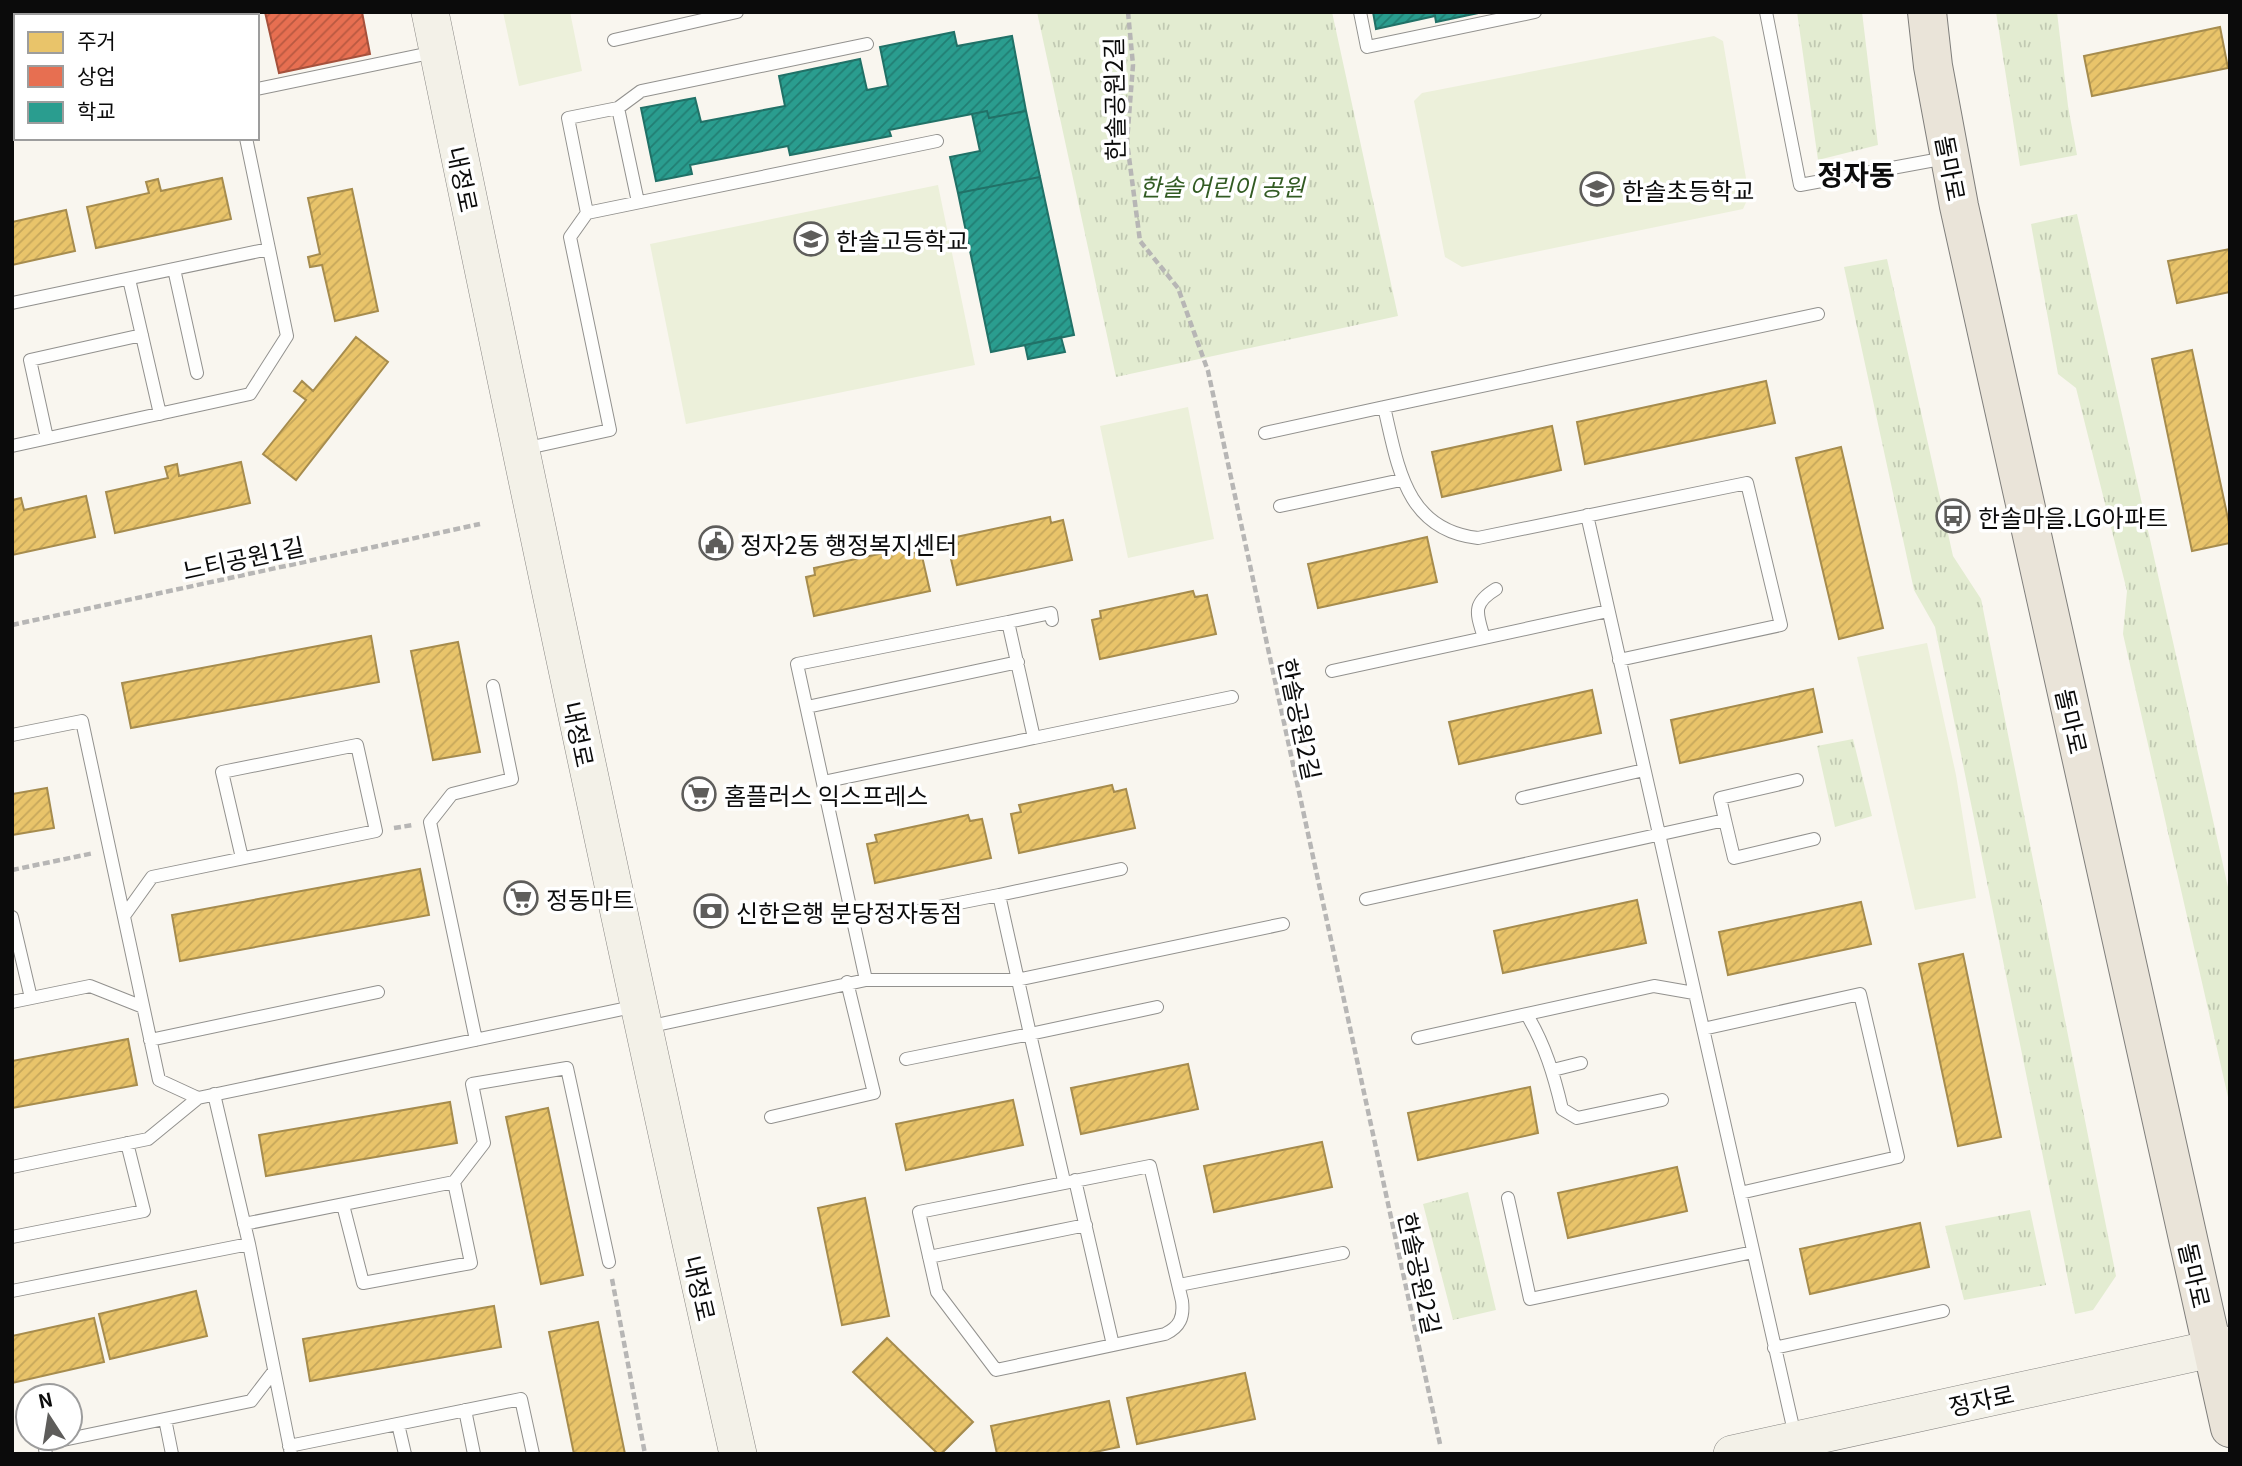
<svg xmlns="http://www.w3.org/2000/svg" width="2242" height="1466" font-family="Georgia,'Noto Sans KR',serif">
  <style>
    .grass { fill: url(#grass-tufts) }
    .pitch { fill: #ecf0da }
    .homes { fill: url(#homes-hatch); stroke: #a68c4e; stroke-width: 2 }
    .shops { fill: url(#shops-hatch); stroke: #a5513c; stroke-width: 2 }
    .schools { fill: url(#schools-hatch); stroke: #217167; stroke-width: 2 }
    .lines { fill: none; stroke-linecap: round; stroke-linejoin: round }
    .lane-casing { stroke: #92918e; stroke-width: 14 }
    .secondary-casing { stroke: #898784; stroke-width: 38 }
    .primary-casing { stroke: #7f7e7b; stroke-width: 40 }
    .path { stroke: #b7b6b5; stroke-width: 4.5; stroke-dasharray: 7 3.5; stroke-linecap: butt }
    .lane { stroke: #fefefd; stroke-width: 12 }
    .secondary { stroke: #f3f1e8; stroke-width: 37 }
    .primary { stroke: #eae4d9; stroke-width: 38 }
    .labels { text-anchor: middle; dominant-baseline: central; stroke-width: 7; stroke-linejoin: round; paint-order: stroke }
    .street-label { font-size: 24px; fill: #0b0b0b; stroke: #fff }
    .park-label { font-size: 24px; font-style: italic; fill: #325b23; stroke: #fff }
    .poi-label { font-size: 24px; fill: #0b0b0b; stroke: #fff; text-anchor: start }
    .quarter-label { font-size: 28px; font-weight: bold; fill: #0b0b0b; stroke: #fff }
  </style>
  <defs>
    <pattern id="grass-tufts" width="24" height="20" patternUnits="userSpaceOnUse" patternTransform="scale(1.75)"><rect width="24" height="20" fill="#e3ecd1"/><path d="M3 7l-1-3M5 7V3M7 7l1-3M15 17l-1-3M17 17v-4M19 17l1-3" fill="none" stroke="#c1c9b2"/></pattern>
    <pattern id="homes-hatch" width="6" height="6" patternUnits="userSpaceOnUse" patternTransform="scale(1.75)"><rect width="6" height="6" fill="#e9c46a"/><path d="M-1 1l2-2M0 6l6-6M5 7l2-2" fill="none" stroke="#c6a75b"/></pattern>
    <pattern id="shops-hatch" width="6" height="6" patternUnits="userSpaceOnUse" patternTransform="scale(1.75)"><rect width="6" height="6" fill="#e76f51"/><path d="M-1 1l2-2M0 6l6-6M5 7l2-2" fill="none" stroke="#b95941"/></pattern>
    <pattern id="schools-hatch" width="6" height="6" patternUnits="userSpaceOnUse" patternTransform="scale(1.75)"><rect width="6" height="6" fill="#2a9d8f"/><path d="M-1 1l2-2M0 6l6-6M5 7l2-2" fill="none" stroke="#227e73"/></pattern>
  </defs>
  <rect width="100%" height="100%" fill="#f9f6ef"/>
  <!-- grass -->
  <path class="grass" d="M 1037,12 L 1332,12 L 1398,316 L 1116,377 Z
    M 1797,12 L 1862,12 L 1878,145 L 1818,160 Z
    M 1996,12 L 2057,12 L 2068,106 L 2077,155 L 2020,166 Z
    M 2077,214 L 2230,896 L 2230,1106 L 2123,634 L 2127,591 L 2076,388 L 2058,374 L 2031,224 Z
    M 1887,259 L 1953,556 L 1981,599 L 2116,1276 L 2093,1310 L 2075,1314 L 1935,627 L 1914,590 L 1844,267 Z
    M 1853,739 L 1872,816 L 1835,827 L 1817,746 Z
    M 1468,1192 L 1496,1310 L 1453,1320 L 1423,1204 Z
    M 2030,1210 L 2046,1285 L 1964,1300 L 1945,1226 Z"/>
  <!-- pitch -->
  <path class="pitch" d="M 503,12 L 570,12 L 582,71 L 519,86 Z
    M 1714,36 L 1723,41 L 1749,196 L 1743,209 L 1462,267 L 1445,257 L 1414,101 L 1422,93 Z
    M 938,185 L 975,365 L 686,424 L 650,244 Z
    M 1188,407 L 1214,539 L 1128,558 L 1100,426 Z
    M 1927,643 L 1956,775 L 1976,898 L 1915,910 L 1857,657 Z"/>
  <!-- homes -->
  <path class="homes" d="M 2220,27 L 2228,68 L 2092,96 L 2084,56 Z
    M 222,178 L 231,219 L 96,248 L 87,207 L 149,193 L 146,182 L 158,179 L 161,191 Z
    M 352,189 L 378,311 L 335,321 L 322,265 L 310,267 L 308,257 L 320,254 L 308,198 Z
    M 66,210 L 75,251 L 12,265 L 12,222 Z
    M 2230,249 L 2230,292 L 2177,303 L 2168,261 Z
    M 356,337 L 388,362 L 296,480 L 263,454 L 306,400 L 294,391 L 302,381 L 313,391 Z
    M 2192,350 L 2230,528 L 2230,543 L 2192,551 L 2152,359 Z
    M 1766,381 L 1775,423 L 1585,464 L 1577,422 Z
    M 1552,426 L 1561,470 L 1442,497 L 1432,452 Z
    M 1841,447 L 1883,628 L 1839,639 L 1796,458 Z
    M 241,462 L 250,503 L 115,533 L 106,492 L 168,478 L 165,467 L 177,464 L 179,476 Z
    M 86,496 L 95,537 L 12,555 L 12,500 L 21,498 L 24,510 Z
    M 1050,517 L 1051,523 L 1063,520 L 1072,560 L 957,585 L 948,546 L 958,544 L 956,537 Z
    M 1427,537 L 1437,582 L 1318,608 L 1308,564 Z
    M 907,548 L 909,554 L 921,552 L 930,591 L 814,616 L 806,577 L 815,575 L 814,568 Z
    M 1193,591 L 1195,597 L 1207,595 L 1216,634 L 1100,659 L 1092,620 L 1101,618 L 1100,611 Z
    M 371,636 L 379,682 L 131,728 L 122,683 Z
    M 458,642 L 480,752 L 433,760 L 411,651 Z
    M 1813,689 L 1822,732 L 1680,763 L 1671,720 Z
    M 1592,690 L 1601,733 L 1459,764 L 1449,722 Z
    M 1112,785 L 1114,792 L 1126,789 L 1135,828 L 1019,853 L 1011,814 L 1021,812 L 1019,805 Z
    M 47,788 L 54,828 L 12,835 L 12,794 Z
    M 968,815 L 970,821 L 982,819 L 991,858 L 875,883 L 867,844 L 877,842 L 875,835 Z
    M 420,869 L 429,915 L 180,961 L 172,915 Z
    M 1637,900 L 1646,943 L 1503,973 L 1494,931 Z
    M 1861,902 L 1871,944 L 1728,975 L 1719,932 Z
    M 1963,954 L 2001,1137 L 1958,1146 L 1919,964 Z
    M 128,1039 L 137,1085 L 12,1108 L 12,1061 Z
    M 1188,1064 L 1198,1109 L 1081,1134 L 1071,1088 Z
    M 1530,1087 L 1538,1133 L 1418,1160 L 1408,1113 Z
    M 1013,1100 L 1023,1145 L 906,1170 L 896,1124 Z
    M 450,1102 L 457,1143 L 266,1176 L 259,1135 Z
    M 548,1108 L 583,1275 L 541,1284 L 506,1117 Z
    M 1322,1142 L 1332,1187 L 1214,1212 L 1204,1166 Z
    M 1677,1167 L 1687,1211 L 1568,1238 L 1558,1193 Z
    M 865,1198 L 889,1316 L 842,1325 L 818,1208 Z
    M 1920,1223 L 1929,1267 L 1810,1294 L 1800,1249 Z
    M 196,1291 L 207,1336 L 110,1359 L 99,1314 Z
    M 494,1306 L 501,1347 L 310,1381 L 303,1339 Z
    M 94,1318 L 104,1362 L 12,1383 L 12,1336 Z
    M 598,1322 L 625,1454 L 574,1454 L 549,1332 Z
    M 887,1338 L 973,1422 L 941,1454 L 938,1454 L 853,1372 Z
    M 1245,1373 L 1255,1419 L 1137,1444 L 1127,1398 Z
    M 1109,1401 L 1119,1447 L 1086,1454 L 997,1454 L 991,1426 Z"/>
  <!-- shops -->
  <path class="shops" d="M 265,12 L 362,12 L 370,54 L 279,73 Z"/>
  <!-- schools -->
  <path class="schools" d="M 1373,12 L 1483,12 L 1436,22 L 1435,16 L 1376,29 Z
    M 954,32 L 957,46 L 1012,36 L 1026,111 L 989,118 L 987,111 L 972,114 L 889,130 L 891,136 L 790,155 L 788,146 L 690,165 L 692,174 L 656,181 L 641,108 L 695,98 L 701,122 L 785,106 L 779,76 L 860,59 L 867,90 L 888,86 L 880,47 Z
    M 987,111 L 989,118 L 1026,111 L 1040,177 L 958,193 L 950,157 L 980,151 L 972,114 Z
    M 1040,177 L 1074,335 L 991,352 L 958,193 Z
    M 1061,337 L 1065,352 L 1028,359 L 1025,345 Z"/>
  <g class="lines">
    <defs>
      <path id="lane" d="M 218,12 L 219,16
        M 1360,12 L 1367,47 L 1535,12
        M 1766,12 L 1800,185 L 1946,158
        M 614,40 L 737,12
        M 12,75 L 16,74
        M 257,89 L 435,52
        M 618,108 L 638,202
        M 12,114 L 16,114
        M 587,213 L 568,118 L 618,108 L 641,91 L 867,44
        M 174,269 L 197,373
        M 129,279 L 160,414
        M 12,303 L 269,249 L 246,138
        M 1265,433 L 1384,407
        M 47,438 L 30,360 L 142,335
        M 12,446 L 250,394 L 287,336 L 269,249
        M 523,449 L 610,430 L 570,237 L 587,213 L 937,141
        M 1280,506 L 1401,480
        M 1587,515 L 1795,1436
        M 1008,622 L 1051,613 L 1052,620
        M 1484,638 C 1477,614 1471,604 1496,589
        M 1619,660 L 1781,625 L 1747,483 L 1478,538 C 1405,530 1398,466 1384,407 L 1818,314
        M 1332,671 L 1608,611
        M 807,707 L 1018,662
        M 12,735 L 82,721 L 159,1080 L 198,1098
        M 823,782 L 1034,738
        M 1522,798 L 1644,770
        M 1725,820 L 1734,858 L 1814,839
        M 1121,869 L 999,895 L 1030,1034 L 1157,1007
        M 1366,899 L 1725,820 L 1720,798 L 1797,780
        M 908,913 L 999,895
        M 124,916 L 152,877 L 376,831 L 357,745 L 222,772 L 242,858
        M 12,917 L 31,998
        M 866,980 L 797,664 L 1008,622 L 1034,738 L 1232,697
        M 12,1002 L 90,986 L 143,1007
        M 1527,1015 C 1545,1045 1554,1075 1562,1109 L 1577,1118 L 1662,1100
        M 647,1027 L 866,980 L 1017,980 L 1283,924
        M 1703,1029 L 1860,994 L 1898,1157 L 1740,1193
        M 1418,1038 L 1654,986 L 1694,993
        M 150,1040 L 378,992
        M 476,1040 L 430,822 L 452,794 L 512,779 L 493,686
        M 906,1059 L 1030,1034 L 1064,1181
        M 1553,1070 L 1581,1063
        M 214,1094 L 249,1244 L 291,1454
        M 771,1117 L 874,1093 L 847,982
        M 1150,1166 L 1182,1301 C 1184,1317 1180,1327 1165,1334 L 996,1370 L 937,1292 L 919,1212 Z
        M 12,1167 L 148,1139 L 198,1098 L 637,1006
        M 1075,1180 L 1113,1345
        M 454,1182 L 484,1143 L 472,1084 L 567,1068 L 609,1262
        M 1508,1198 L 1530,1299 L 1753,1252
        M 244,1224 L 454,1182 L 471,1263 L 363,1283 L 343,1205
        M 12,1237 L 144,1211 L 127,1143
        M 929,1257 L 1086,1225
        M 1179,1285 L 1343,1253
        M 12,1291 L 249,1244
        M 1774,1348 L 1943,1311
        M 465,1410 L 474,1454
        M 165,1419 L 172,1454
        M 398,1424 L 405,1454
        M 289,1446 L 521,1399 L 533,1454
        M 46,1454 L 44,1444 L 251,1401 L 274,1371"/>
      <path id="secondary" d="M 430,12 C 529,494 630,974 738,1454
        M 1732,1454 L 2230,1345"/>
      <path id="primary" d="M 1927,12 L 1933,66 L 1959,206 L 2230,1428"/>
    </defs>
    <!-- lane casing -->
    <use href="#lane" class="lane-casing"/>
    <!-- secondary casing -->
    <use href="#secondary" class="secondary-casing"/>
    <!-- primary casing -->
    <use href="#primary" class="primary-casing"/>
    <!-- path -->
    <path class="path" d="M 1128,12 L 1133,65 L 1127,142 L 1140,241 L 1178,288 L 1208,371 L 1440,1444
      M 12,625 L 480,524
      M 394,828 L 413,825
      M 12,870 L 94,853
      M 612,1279 L 645,1454"/>
    <!-- lane -->
    <use href="#lane" class="lane"/>
    <!-- secondary -->
    <use href="#secondary" class="secondary"/>
    <!-- primary -->
    <use href="#primary" class="primary"/>
  </g>
  <!-- icons -->
  <defs>
    <symbol id="school-ring" viewBox="-11 -11 22 22"><circle r="9.5" fill="#fff" stroke="#5e5d5b" stroke-width="1.5"/><path d="M0-5L7-2L0 1L-7-2ZM-4 1L0 2.5L4 1V4Q0 6-4 4Z" fill="#5e5d5b"/></symbol>
    <symbol id="bus-ring" viewBox="-11 -11 22 22"><circle r="9.5" fill="#fff" stroke="#5e5d5b" stroke-width="1.5"/><path d="M-5-6H5V4H4V6H2V4H-2V6H-4V4H-5ZM-3.5-4V0h7V-4ZM-3.5 1.2v1.5H-2V1.2ZM2 1.2v1.5H3.5V1.2Z" fill="#5e5d5b"/></symbol>
    <symbol id="civic-ring" viewBox="-11 -11 22 22"><circle r="9.5" fill="#fff" stroke="#5e5d5b" stroke-width="1.5"/><path d="M-.6-6.5H3V-4.5H.6V-3L4-1V1h2V6H-6V1h2V-1L-.6-3ZM-1.2 2.5V6h2.4V2.5Z" fill="#5e5d5b"/></symbol>
    <symbol id="supermarket-ring" viewBox="-11 -11 22 22"><circle r="9.5" fill="#fff" stroke="#5e5d5b" stroke-width="1.5"/><path d="M-6-5.5h2.5l.6 2H6L4.5 2H-2.5L-4.4-4H-6ZM-1.5 3.2a1.3 1.3 0 1 0 .1 0ZM3 3.2a1.3 1.3 0 1 0 .1 0Z" fill="#5e5d5b"/></symbol>
    <symbol id="bank-ring" viewBox="-11 -11 22 22"><circle r="9.5" fill="#fff" stroke="#5e5d5b" stroke-width="1.5"/><path d="M-6-4H6V4H-6ZM0-2.3a2.3 2.3 0 1 0 0 4.6a2.3 2.3 0 1 0 0-4.6Z" fill="#5e5d5b"/></symbol>
  </defs>
  <g fill-rule="evenodd">
    <use href="#school-ring" x="1578" y="170" width="38" height="38"/>
    <use href="#school-ring" x="792" y="220" width="38" height="38"/>
    <use href="#bus-ring" x="1934" y="497" width="38" height="38"/>
    <use href="#civic-ring" x="697" y="524" width="38" height="38"/>
    <use href="#supermarket-ring" x="680" y="775" width="38" height="38"/>
    <use href="#supermarket-ring" x="502" y="879" width="38" height="38"/>
    <use href="#bank-ring" x="692" y="892" width="38" height="38"/>
  </g>
  <g class="labels">
    <!-- street labels -->
    <g class="street-label">
      <text transform="translate(1113 99) rotate(-91)">한솔공원2길</text>
      <text transform="translate(1952 168) rotate(79)">돌마로</text>
      <text transform="translate(464 179) rotate(78)">내정로</text>
      <text transform="translate(243 557) rotate(-12)">느티공원1길</text>
      <text transform="translate(1301 719) rotate(78)">한솔공원2길</text>
      <text transform="translate(2073 721) rotate(77)">돌마로</text>
      <text transform="translate(580 734) rotate(78)">내정로</text>
      <text transform="translate(1421 1273) rotate(78)">한솔공원2길</text>
      <text transform="translate(2196 1275) rotate(77)">돌마로</text>
      <text transform="translate(701 1288) rotate(77)">내정로</text>
      <text transform="translate(1981 1399) rotate(-12)">정자로</text>
    </g>
    <!-- park labels -->
    <g class="park-label">
      <text x="1222" y="185">한솔 어린이 공원</text>
    </g>
    <!-- poi labels -->
    <g class="poi-label">
      <text x="1622" y="189">한솔초등학교</text>
      <text x="836" y="239">한솔고등학교</text>
      <text x="1978" y="516">한솔마을.LG아파트</text>
      <text x="740" y="543">정자2동 행정복지센터</text>
      <text x="724" y="794">홈플러스 익스프레스</text>
      <text x="546" y="898">정동마트</text>
      <text x="736" y="911">신한은행 분당정자동점</text>
    </g>
    <!-- quarter labels -->
    <g class="quarter-label">
      <text x="1856" y="173">정자동</text>
    </g>
  </g>
  <!-- border -->
  <rect width="2242" height="1466" fill="none" stroke="#0b0b0b" stroke-width="28"/>
  <!-- legend -->
  <rect x="14" y="14" width="245" height="126" fill="#ffffff" stroke="#9d9d9d" stroke-width="2"/>
  <rect x="28" y="32" width="35" height="21" fill="#e9c46a" stroke="#9d9d9d" stroke-width="2"/>
  <text x="77" y="49" font-size="21" fill="#0b0b0b">주거</text>
  <rect x="28" y="66" width="35" height="21" fill="#e76f51" stroke="#9d9d9d" stroke-width="2"/>
  <text x="77" y="84" font-size="21" fill="#0b0b0b">상업</text>
  <rect x="28" y="102" width="35" height="21" fill="#2a9d8f" stroke="#9d9d9d" stroke-width="2"/>
  <text x="77" y="119" font-size="21" fill="#0b0b0b">학교</text>
  <!-- north arrow -->
  <g transform="translate(49 1417) rotate(348)"><circle r="33" fill="#ffffff" stroke="#9d9d9d" stroke-width="2"/>
  <path d="M0-5L12 26L0 18L-12 26Z" fill="#5e5d5b"/>
  <text y="-10" font-size="19" font-weight="bold" text-anchor="middle" fill="#0b0b0b">N</text>
  </g>
</svg>
